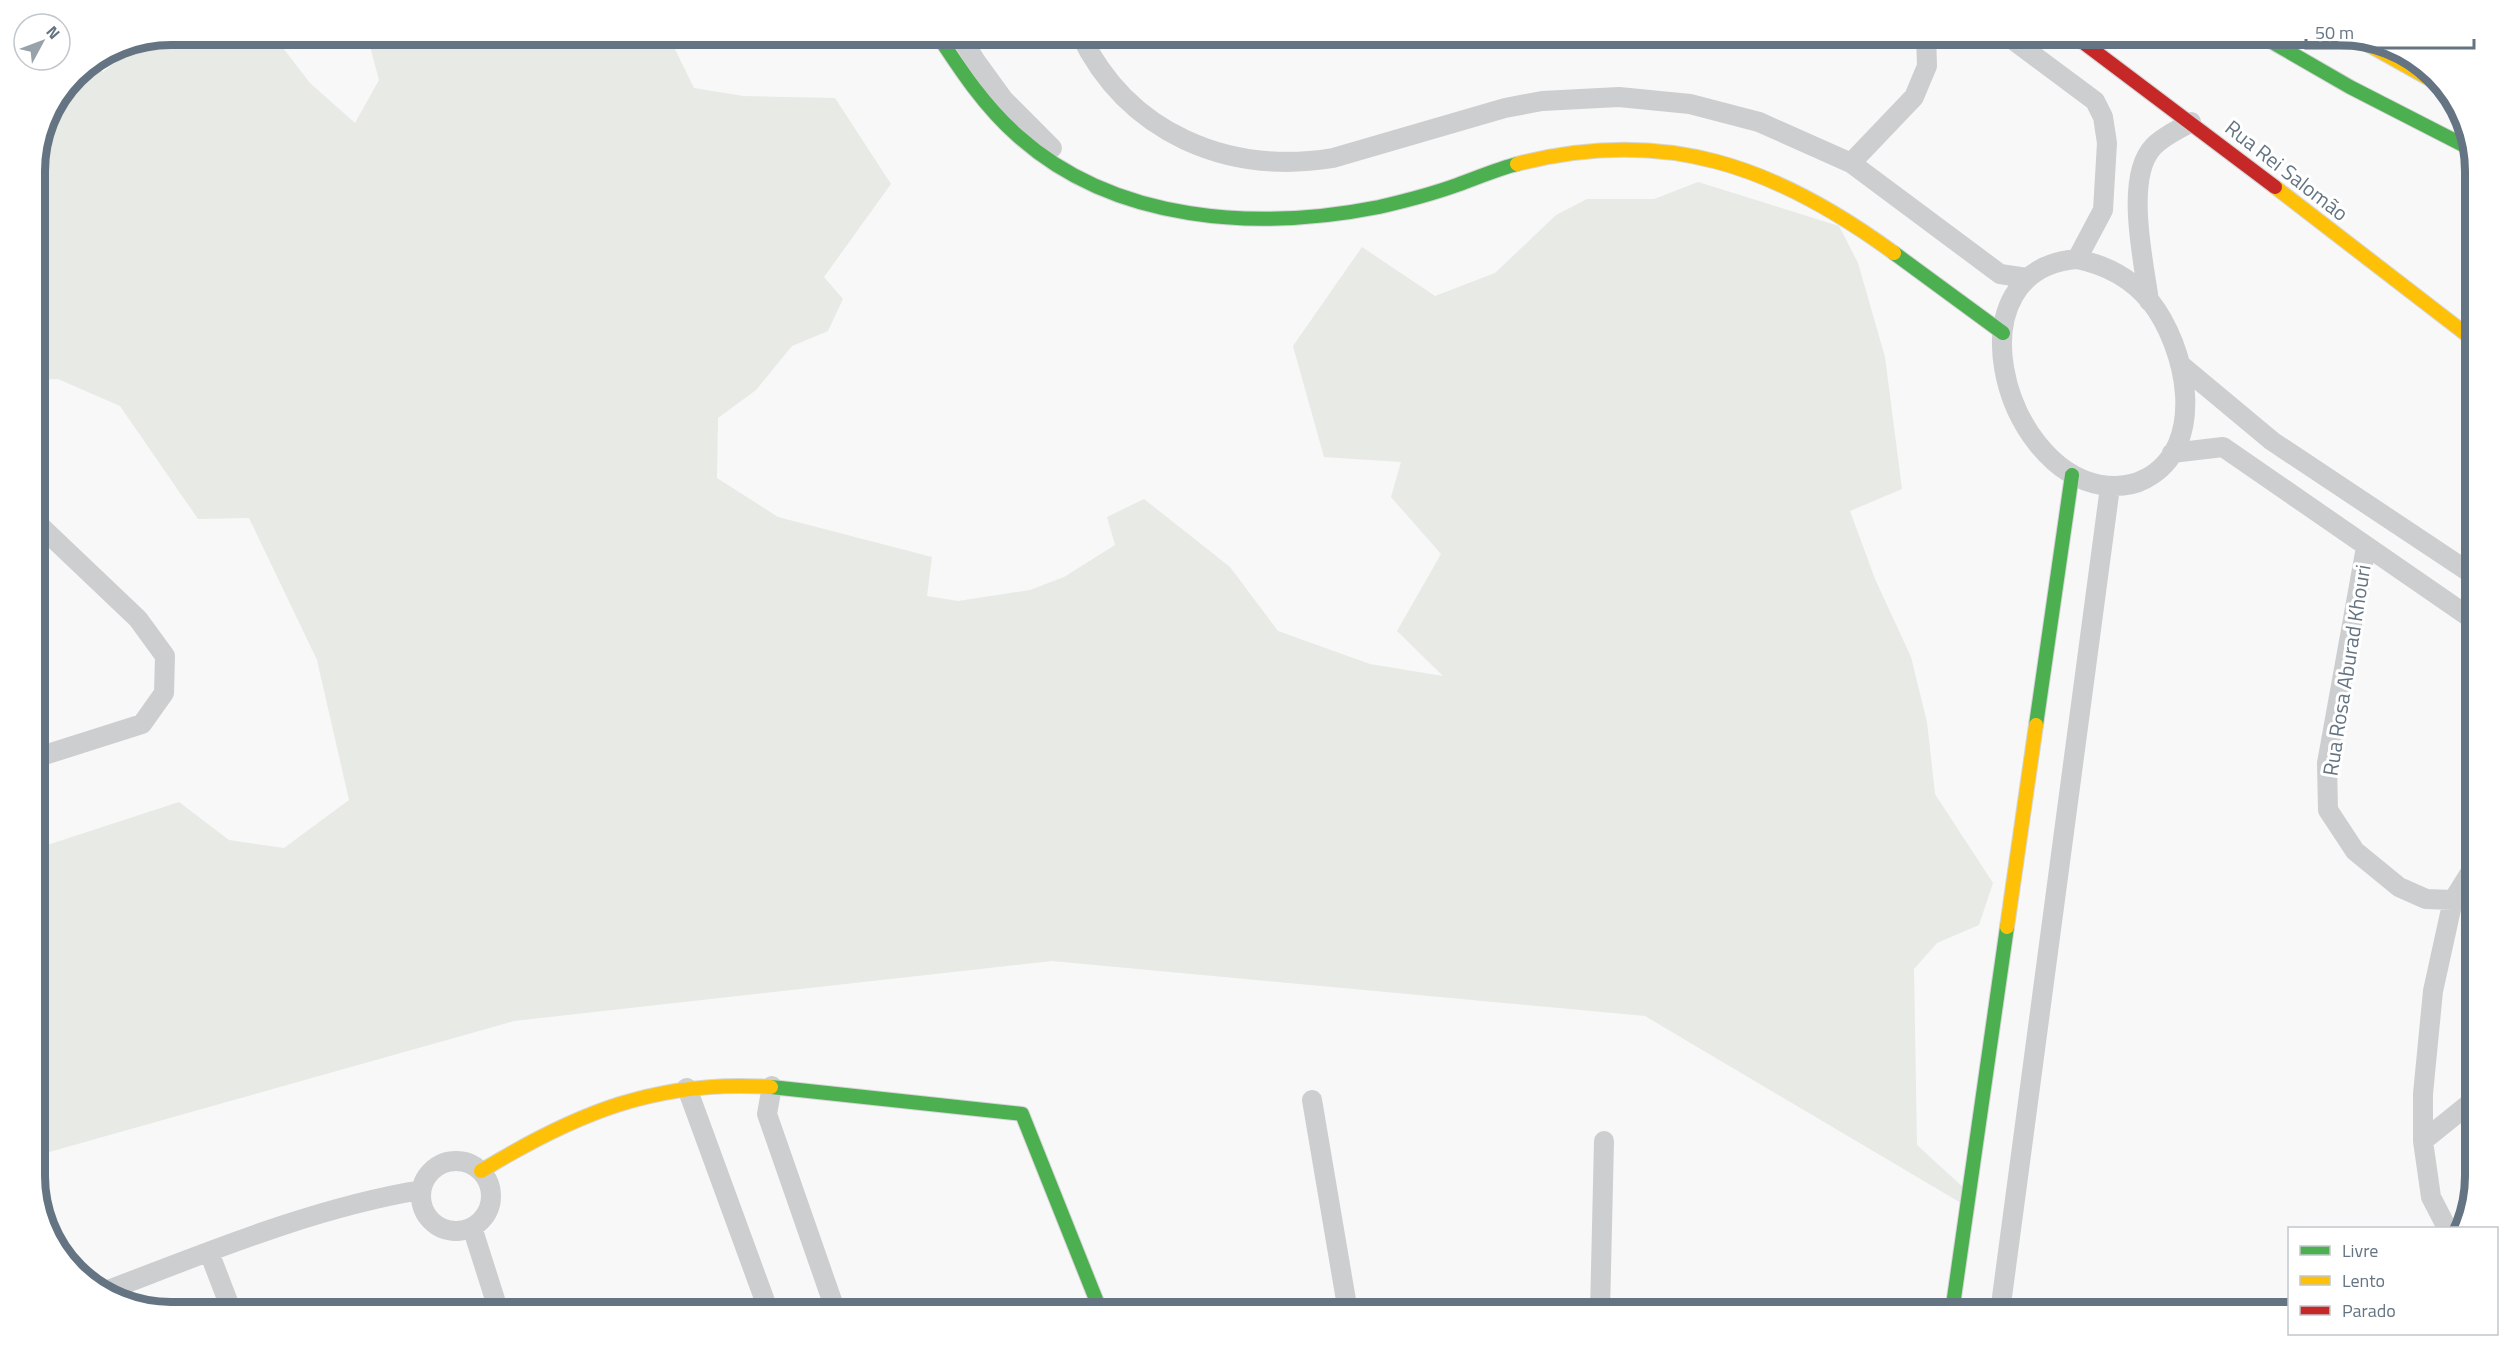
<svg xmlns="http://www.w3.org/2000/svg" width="2510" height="1347" font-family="'Titillium Web',sans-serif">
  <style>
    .green { fill: #e7eae5 }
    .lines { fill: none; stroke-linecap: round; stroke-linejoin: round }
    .fast-casing { stroke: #d5d6d7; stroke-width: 16 }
    .slow-casing { stroke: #d5d6d7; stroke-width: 16 }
    .jam-casing { stroke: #d5d6d7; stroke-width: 16 }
    .street { stroke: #cdcecf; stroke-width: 20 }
    .fast { stroke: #4caf50; stroke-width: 14 }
    .slow { stroke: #ffc107; stroke-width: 14 }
    .jam { stroke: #c62828; stroke-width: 14 }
    .labels { text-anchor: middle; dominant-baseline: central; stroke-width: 6; stroke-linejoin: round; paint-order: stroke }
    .street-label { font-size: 21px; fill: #647482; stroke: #fff }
    .rim { fill: none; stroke: #647482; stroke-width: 8 }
  </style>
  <rect width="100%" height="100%" fill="#f8f8f8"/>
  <!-- green -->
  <path class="green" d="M 171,35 L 273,35 L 310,83 L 355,123 L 379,80 L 367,35 L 668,35 L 694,88 L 743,96 L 835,98 L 891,184 L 824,277 L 843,299 L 828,331 L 792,346 L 756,390 L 718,418 L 717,478 L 778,517 L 932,557 L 927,596 L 958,601 L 1030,590 L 1064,577 L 1115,545 L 1107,517 L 1144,499 L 1230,567 L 1278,631 L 1370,664 L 1443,676 L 1397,631 L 1441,554 L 1391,497 L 1401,462 L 1324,457 L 1293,346 L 1362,247 L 1435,296 L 1495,273 L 1556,215 L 1587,199 L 1654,199 L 1698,182 L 1839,226 L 1858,263 L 1885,357 L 1902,489 L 1850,511 L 1875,579 L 1911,657 L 1927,722 L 1935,794 L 1993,883 L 1979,925 L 1937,943 L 1914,969 L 1917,1145 L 1964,1188 L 1961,1203 L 1645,1016 L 1052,961 L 514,1021 L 35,1156 L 35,849 L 179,802 L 229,840 L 284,848 L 349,800 L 317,660 L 249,518 L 198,519 L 120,406 L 58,379 L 35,380 L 35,162 L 45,118 L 75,74 L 93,62 L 103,72 L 140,41 Z"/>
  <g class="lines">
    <defs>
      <path id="fast" d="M 937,34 C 961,71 985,107 1018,136 C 1115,223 1258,231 1379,207 C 1405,201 1432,194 1457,185 C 1477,178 1497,169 1517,164
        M 2258,34 L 2350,87 L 2471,149
        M 1894,253 L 2003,333
        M 2036,725 L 2072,475
        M 771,1087 L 1022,1114 L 1101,1312
        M 1952,1312 L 2007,927"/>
      <path id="slow" d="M 2356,38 L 2442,86
        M 1517,164 C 1665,126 1775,166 1894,253
        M 2275,187 L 2475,341
        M 2007,927 L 2036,725
        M 481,1171 C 576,1113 658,1079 771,1087"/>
      <path id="jam" d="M 2072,34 L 2275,187"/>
    </defs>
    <!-- fast casing -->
    <use href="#fast" class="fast-casing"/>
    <!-- slow casing -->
    <use href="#slow" class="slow-casing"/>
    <!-- jam casing -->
    <use href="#jam" class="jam-casing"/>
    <!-- street -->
    <path class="street" d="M 959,34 L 975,60 L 1004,100 L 1052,148
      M 1080,34 C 1128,134 1228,175 1333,158 L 1505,108 L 1542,101 L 1619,97 L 1690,104 L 1759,122 L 1851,163 L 2000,274 L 2027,278
      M 2005,34 L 2095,101 L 2103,117 L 2107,143 L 2103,210 L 2077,259
      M 1851,163 L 1914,97 L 1927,66 L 1926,34
      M 2077,259 C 2106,265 2131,278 2150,301 C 2186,346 2209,446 2145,479 C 2132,486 2116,487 2101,485 C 2001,467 1951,269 2077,259 Z
      M 2149,301 C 2144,263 2124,178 2153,147 C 2163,136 2178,130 2191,122
      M 2182,366 L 2272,441 L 2475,576
      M 2172,453 L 2223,447 L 2475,621
      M 35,521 L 138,619 L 165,656 L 164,693 L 142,724 L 35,758
      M 2366,547 L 2327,763 L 2328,810 L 2355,851 L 2399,887 L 2426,899 L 2453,900
      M 772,1086 L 767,1114 L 836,1312
      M 687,1088 L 769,1312
      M 1312,1100 L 1348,1312
      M 2423,1141 L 2475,1099
      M421 1196a35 35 0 1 1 70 0a35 35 0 1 1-70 0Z
      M 472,1227 L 499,1312
      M 2447,1228 L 2431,1197 L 2423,1141 L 2423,1094 L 2433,991 L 2453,900 L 2475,865
      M 209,1252 L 232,1312
      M 103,1292 C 206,1253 312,1208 421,1190
      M 1600,1312 L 1604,1141
      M 2000,1312 L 2110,487"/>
    <!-- fast -->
    <use href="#fast" class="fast"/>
    <!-- slow -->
    <use href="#slow" class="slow"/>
    <!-- jam -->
    <use href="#jam" class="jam"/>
  </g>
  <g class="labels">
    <!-- street labels -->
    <g class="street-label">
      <text transform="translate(2287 170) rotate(38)">Rua Rei Salomão</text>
      <text transform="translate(2346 670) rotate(-81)">Rua Rosa Aburad Khouri</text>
    </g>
  </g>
  <!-- crop -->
  <path d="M0 0H2510V1347H0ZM171 45H2339A126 126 0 0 1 2465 171V1176A126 126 0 0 1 2339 1302H171A126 126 0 0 1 45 1176V171A126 126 0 0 1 171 45Z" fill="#fff" fill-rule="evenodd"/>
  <path class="rim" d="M171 45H2339A126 126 0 0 1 2465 171V1176A126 126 0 0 1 2339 1302H171A126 126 0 0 1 45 1176V171A126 126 0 0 1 171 45Z"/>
  <!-- legend -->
  <rect x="2288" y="1227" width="210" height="108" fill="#ffffff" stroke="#c1c7cd" stroke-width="1.5"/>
  <rect x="2300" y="1246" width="30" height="9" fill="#4caf50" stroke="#c1c7cd" stroke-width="1.5"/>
  <text x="2342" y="1257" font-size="18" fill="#647482">Livre</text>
  <rect x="2300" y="1276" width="30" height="9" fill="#ffc107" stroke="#c1c7cd" stroke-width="1.5"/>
  <text x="2342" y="1287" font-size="18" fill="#647482">Lento</text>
  <rect x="2300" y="1306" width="30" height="9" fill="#c62828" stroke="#c1c7cd" stroke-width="1.5"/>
  <text x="2342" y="1317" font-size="18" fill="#647482">Parado</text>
  <!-- north arrow -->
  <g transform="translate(42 42) rotate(49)"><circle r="28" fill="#ffffff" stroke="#c1c7cd" stroke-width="1.5"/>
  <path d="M0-4.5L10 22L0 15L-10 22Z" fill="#98a2ab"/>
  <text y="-9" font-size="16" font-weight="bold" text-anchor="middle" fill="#647482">N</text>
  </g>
  <!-- scale -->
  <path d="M2306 39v9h168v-9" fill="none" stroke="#647482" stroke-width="3"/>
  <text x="2315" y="39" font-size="18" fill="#647482" stroke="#ffffff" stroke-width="4.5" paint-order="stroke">50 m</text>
</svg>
